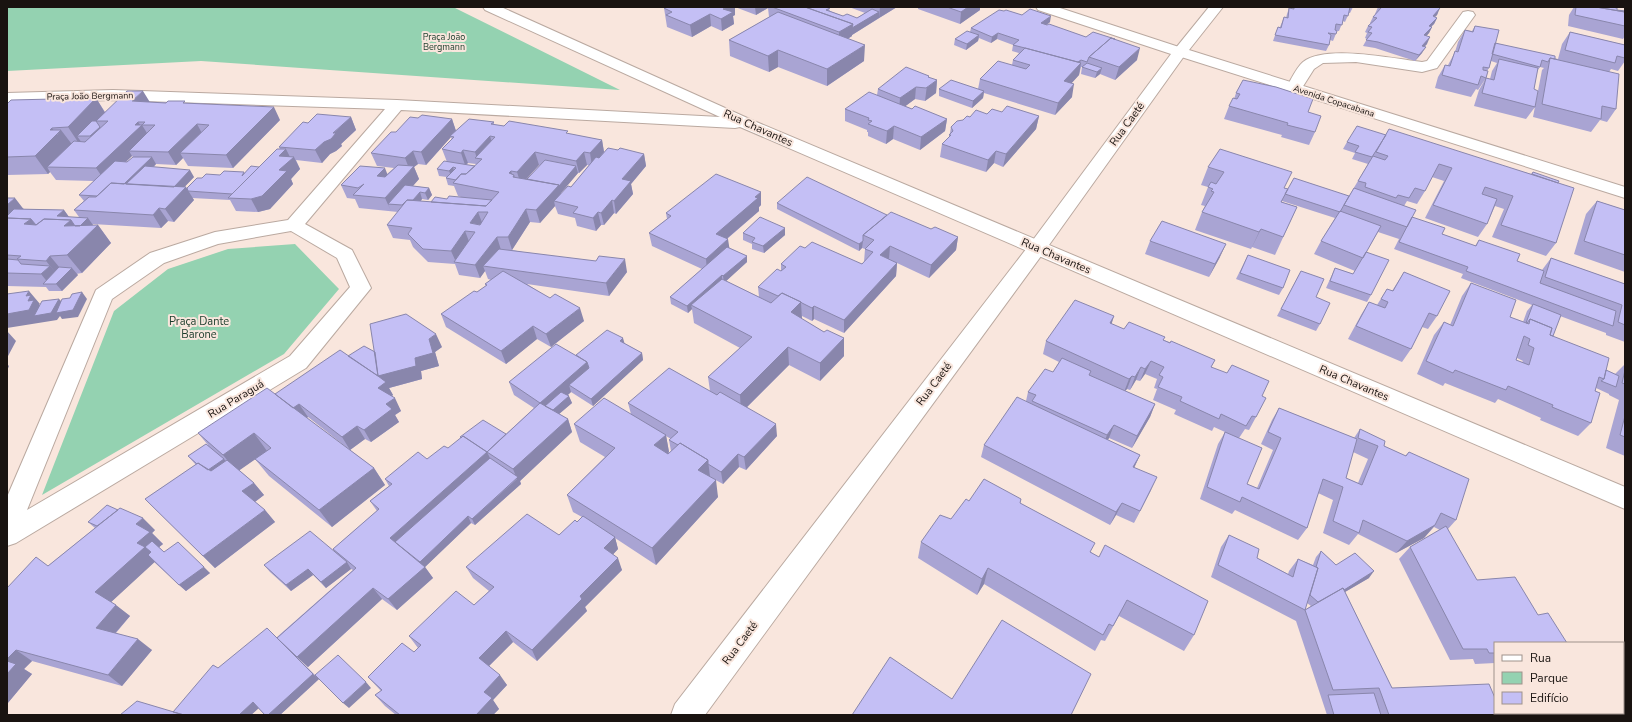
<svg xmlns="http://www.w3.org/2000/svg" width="1632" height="722" font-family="'Nunito Sans',sans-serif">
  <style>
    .green { fill: #94d2b1 }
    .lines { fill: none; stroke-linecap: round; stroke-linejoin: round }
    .minor-casing { stroke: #baa9a0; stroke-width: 2 }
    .tertiary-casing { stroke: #baa9a0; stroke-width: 2 }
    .secondary-casing { stroke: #baa9a0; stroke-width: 2 }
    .minor { fill: #fff; fill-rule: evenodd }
    .tertiary { fill: #fff; fill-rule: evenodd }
    .secondary { fill: #fff; fill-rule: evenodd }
    .wall { fill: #a9a4d3; fill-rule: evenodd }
    .shaded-wall { fill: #8986ac }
    .building { fill: #c4bff5; stroke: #8986ac; fill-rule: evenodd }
    .labels { text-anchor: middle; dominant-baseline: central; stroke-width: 4; stroke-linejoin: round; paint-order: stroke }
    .far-park-label { font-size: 9px; fill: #193b2a; stroke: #f9e6dd }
    .far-street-label { font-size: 9px; fill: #191310; stroke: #f9e6dd }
    .street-label { font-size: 11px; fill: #191310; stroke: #f9e6dd }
    .park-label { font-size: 11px; fill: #193b2a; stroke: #f9e6dd }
  </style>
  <rect width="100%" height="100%" fill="#f9e6dd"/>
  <!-- green -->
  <path class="green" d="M 11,7 L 453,7 L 620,90 L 201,61 L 7,71 L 7,8 Z
    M 295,244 L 339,289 L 284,354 L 42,495 L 114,311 L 168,269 L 228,249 Z"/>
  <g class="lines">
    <defs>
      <path id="minor" d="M 483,7 L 501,7 L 754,121 L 1625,487 L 1625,509 L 740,127 L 735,128 L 401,110 L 305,224 L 352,250 L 371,288 L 306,368 L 16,543 L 7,546 L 7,497 L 96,290 L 150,253 L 215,232 L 288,220 L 385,109 L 113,100 L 7,103 L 7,93 L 113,90 L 397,100 L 720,117 L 485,10 ZM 291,231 L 337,258 L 350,287 L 290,356 L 27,510 L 112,299 L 164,263 L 218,244 Z
        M 1468,11 L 1473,12 L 1475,15 L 1437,68 L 1422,72 L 1356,62 L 1323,63 L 1314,69 L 1300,91 L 1288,91 L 1286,88 C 1291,80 1296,68 1303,62 C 1326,44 1394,59 1422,62 L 1427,61 L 1463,12 Z"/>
      <path id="tertiary" d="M 1036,7 L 1057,7 L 1185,49 L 1187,52 L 1044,252 L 705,715 L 671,715 L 675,704 L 1030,244 L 1171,54 L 1038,10 Z"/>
      <path id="secondary" d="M 1209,7 L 1223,7 L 1189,50 L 1625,187 L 1625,198 L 1175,55 L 1173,52 L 1175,49 Z"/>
    </defs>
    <!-- minor casing -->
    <use href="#minor" class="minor-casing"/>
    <!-- tertiary casing -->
    <use href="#tertiary" class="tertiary-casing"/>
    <!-- secondary casing -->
    <use href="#secondary" class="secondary-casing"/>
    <!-- minor -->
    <use href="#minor" class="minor"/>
    <!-- tertiary -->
    <use href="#tertiary" class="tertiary"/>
    <!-- secondary -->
    <use href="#secondary" class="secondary"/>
  </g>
  <!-- wall -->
  <path class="wall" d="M 735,7 L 828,7 L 830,11 L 843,16 L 857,18 L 865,13 L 849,7 L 897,7 L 852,35 L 852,36 L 848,39 L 864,61 L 827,86 L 778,67 L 769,72 L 730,56 L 729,40 L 769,17 L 768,8 L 756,15 Z
    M 918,7 L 980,7 L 980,10 L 960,24 L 918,9 Z
    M 1293,7 L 1353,7 L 1350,13 L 1349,13 L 1345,22 L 1343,21 L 1339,31 L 1337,31 L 1333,41 L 1330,40 L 1329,45 L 1326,51 L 1273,41 L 1278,27 L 1280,27 L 1284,17 L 1286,18 L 1287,14 L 1289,8 L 1292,9 Z
    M 1378,7 L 1440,7 L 1439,8 L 1437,15 L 1435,17 L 1437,18 L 1434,24 L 1431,27 L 1432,27 L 1429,33 L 1426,36 L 1427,44 L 1424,47 L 1422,53 L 1415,61 L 1375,48 L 1363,46 L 1367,39 L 1365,38 L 1367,33 L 1365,32 L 1368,26 L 1371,23 L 1370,23 L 1373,17 L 1376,14 L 1375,14 Z
    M 1574,7 L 1612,7 L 1617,10 L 1625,11 L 1625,36 L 1623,39 L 1568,26 L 1569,15 Z
    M 664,8 L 735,15 L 733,16 L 734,24 L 722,31 L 711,26 L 692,37 L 667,27 Z
    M 1004,11 L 1022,15 L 1050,22 L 1046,25 L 1086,37 L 1115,39 L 1115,40 L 1137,60 L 1115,80 L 1100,74 L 1095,78 L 1081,74 L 1082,67 L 1081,67 L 1079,75 L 1071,83 L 1072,97 L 1055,115 L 984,93 L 983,98 L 972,108 L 939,96 L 939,89 L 978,89 L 980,79 L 1012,65 L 1013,60 L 1019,53 L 1012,51 L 1013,45 L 997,39 L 991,43 L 979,38 L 978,41 L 966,50 L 954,45 L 955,39 L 970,32 L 971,28 Z
    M 1475,26 L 1495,43 L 1558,59 L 1562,44 L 1570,32 L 1625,45 L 1625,61 L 1618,71 L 1611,69 L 1609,72 L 1616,109 L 1607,122 L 1600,120 L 1591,132 L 1533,117 L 1542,70 L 1544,68 L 1540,67 L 1537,71 L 1534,89 L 1535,107 L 1526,119 L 1474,106 L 1479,90 L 1486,78 L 1490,79 L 1492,71 L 1497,63 L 1491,61 L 1489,68 L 1487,71 L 1486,78 L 1478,90 L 1476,89 L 1471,97 L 1435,88 L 1438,77 L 1445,65 L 1448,65 L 1455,52 L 1458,42 L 1465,30 L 1472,31 Z
    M 929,78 L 937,80 L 936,93 L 925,101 L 915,99 L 905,106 L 912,109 L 947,119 L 945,131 L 920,150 L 893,139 L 886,144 L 868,136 L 868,132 L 867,132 L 867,130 L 845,121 L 845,109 L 877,95 L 878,89 Z
    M 1236,93 L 1308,112 L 1315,132 L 1309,145 L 1281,137 L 1282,135 L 1224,119 L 1229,106 L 1234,99 Z
    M 96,98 L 105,112 L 150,102 L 187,103 L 280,120 L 233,168 L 188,166 L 183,158 L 176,165 L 156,164 L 154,167 L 194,177 L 184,187 L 187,188 L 202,178 L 220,175 L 244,172 L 244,173 L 259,167 L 280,149 L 279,147 L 308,123 L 351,117 L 356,130 L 341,144 L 342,146 L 336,151 L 330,154 L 322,163 L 296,160 L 300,169 L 291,179 L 293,184 L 270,209 L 258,212 L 236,211 L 230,200 L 192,198 L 194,200 L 174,222 L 168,221 L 161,228 L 92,224 L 93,225 L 92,226 L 98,225 L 111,243 L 82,273 L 76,274 L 78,275 L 62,291 L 49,291 L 46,287 L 7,286 L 7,198 L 24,209 L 64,210 L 69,217 L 79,217 L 74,210 L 84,201 L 79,195 L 94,181 L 56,180 L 50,172 L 48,174 L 7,175 L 7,104 ZM 132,156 L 133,157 L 127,162 L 126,162 Z
    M 1002,112 L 1039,116 L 1036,129 L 1003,167 L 994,163 L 986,172 L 940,157 L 942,144 L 949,137 L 949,135 L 950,133 L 951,127 L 963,120 L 987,114 Z
    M 418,118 L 452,119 L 456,131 L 494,122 L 494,125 L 504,126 L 568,134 L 602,140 L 604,152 L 618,150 L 644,154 L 646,166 L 631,184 L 633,194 L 616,214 L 614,213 L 604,225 L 601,225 L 596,231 L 577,226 L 575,218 L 558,214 L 555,206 L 540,223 L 530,222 L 512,250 L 627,272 L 609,296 L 527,284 L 584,321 L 551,347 L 537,339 L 506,364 L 446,327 L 441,314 L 477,292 L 486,286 L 485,284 L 491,280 L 488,279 L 485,271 L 480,278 L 459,275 L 455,264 L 428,262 L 413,247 L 410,240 L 393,238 L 387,225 L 398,212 L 359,208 L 355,199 L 347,198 L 341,185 L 387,174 L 394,168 L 377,166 L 371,153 L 396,132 ZM 451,137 L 452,140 L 442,149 L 447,162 L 437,169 L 439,176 L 447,177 L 446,178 L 448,185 L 454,186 L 458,196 L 461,197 L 447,199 L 431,202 L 421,201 L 422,199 L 428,200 L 432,195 L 429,188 L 413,186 L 419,179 L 414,167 L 418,164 L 426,165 ZM 468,163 L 476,164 L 475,166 L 466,165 ZM 539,165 L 540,165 L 527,179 L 526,179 ZM 587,165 L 589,165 L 571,187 L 561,194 L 561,193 L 578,173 L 579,173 Z
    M 1386,135 L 1531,174 L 1533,172 L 1558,183 L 1556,243 L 1546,256 L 1492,237 L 1504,209 L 1495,206 L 1487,224 L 1478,237 L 1425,218 L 1444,181 L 1432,177 L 1425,191 L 1417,204 L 1407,201 L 1404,206 L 1412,217 L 1442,234 L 1475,246 L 1479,240 L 1517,261 L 1542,270 L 1551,258 L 1625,284 L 1625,342 L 1606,335 L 1606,333 L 1560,316 L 1553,336 L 1606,370 L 1615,374 L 1625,364 L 1625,456 L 1606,448 L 1619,400 L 1609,395 L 1609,394 L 1596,388 L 1591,423 L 1578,436 L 1540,420 L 1541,418 L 1498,399 L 1495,403 L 1445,383 L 1443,386 L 1417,374 L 1434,335 L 1444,322 L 1450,325 L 1462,296 L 1471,283 L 1510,317 L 1523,322 L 1527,311 L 1532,305 L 1461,278 L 1463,274 L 1394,249 L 1399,239 L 1378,232 L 1355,271 L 1314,254 L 1321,241 L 1335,218 L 1282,201 L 1282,202 L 1297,207 L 1275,255 L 1252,247 L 1251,249 L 1195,230 L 1202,212 L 1205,206 L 1201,205 L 1208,187 L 1201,185 L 1208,167 L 1288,189 L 1349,196 L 1368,164 L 1352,159 L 1355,153 L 1343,149 L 1347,142 ZM 1517,358 L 1523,361 L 1522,362 L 1516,360 Z
    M 761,192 L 761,205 L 759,207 L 759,211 L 727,239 L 729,248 L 747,256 L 747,262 L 726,281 L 759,297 L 758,287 L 781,271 L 781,264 L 805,248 L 862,264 L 864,262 L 865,249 L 862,248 L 859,251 L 777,209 L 777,203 L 887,215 L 931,229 L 958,237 L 956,250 L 929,278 L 897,263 L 896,276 L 844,333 L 814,319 L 812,321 L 802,316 L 802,319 L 824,332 L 844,338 L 844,356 L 820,381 L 789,365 L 747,407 L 777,436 L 746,470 L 739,467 L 723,484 L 710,477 L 718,497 L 656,565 L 615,538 L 618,549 L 613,554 L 622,570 L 585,607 L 587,611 L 537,661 L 513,642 L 489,666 L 507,685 L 493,700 L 499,709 L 493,715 L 396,715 L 385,706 L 375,695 L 381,691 L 368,677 L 414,652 L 418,648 L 409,636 L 474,605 L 489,591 L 473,578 L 466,567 L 559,535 L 577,522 L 582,517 L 573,512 L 567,495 L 605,457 L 580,442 L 574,424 L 631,414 L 628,403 L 710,391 L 708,377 L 740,348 L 694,323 L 692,309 L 688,313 L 671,304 L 670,297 L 702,269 L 652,246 L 649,233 L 667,219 L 666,213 ZM 666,436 L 671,439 L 669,440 L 671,451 L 668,454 L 669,452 Z
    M 1597,201 L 1625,210 L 1625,272 L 1574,254 L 1586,214 Z
    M 743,233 L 785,235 L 764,253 L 752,249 L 752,244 L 743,240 Z
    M 1150,241 L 1220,257 L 1209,277 L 1145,254 Z
    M 1248,255 L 1283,288 L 1279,295 L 1236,279 Z
    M 1335,268 L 1353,274 L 1371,295 L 1367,302 L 1326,288 Z
    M 1301,271 L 1316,297 L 1320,324 L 1316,331 L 1277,316 Z
    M 1404,272 L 1437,316 L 1428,329 L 1422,327 L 1411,349 L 1402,362 L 1348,339 L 1361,315 L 1369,302 L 1377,305 L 1387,289 L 1392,291 Z
    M 1114,316 L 1111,324 L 1124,329 L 1164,340 L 1215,360 L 1211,367 L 1262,396 L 1256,417 L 1249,430 L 1245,429 L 1239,438 L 1247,484 L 1257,488 L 1273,450 L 1261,444 L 1272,420 L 1279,408 L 1354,438 L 1360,429 L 1384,446 L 1405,456 L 1409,452 L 1456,520 L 1448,529 L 1495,643 L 1495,663 L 1475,664 L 1473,659 L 1450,660 L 1399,559 L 1410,547 L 1440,530 L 1434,527 L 1424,538 L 1396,553 L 1358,534 L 1349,545 L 1323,533 L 1333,500 L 1318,493 L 1307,528 L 1298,540 L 1235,510 L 1232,514 L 1200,499 L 1218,444 L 1225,432 L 1214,427 L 1212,431 L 1174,414 L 1176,410 L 1153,400 L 1157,389 L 1154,388 L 1157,379 L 1145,374 L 1140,381 L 1136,380 L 1130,390 L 1127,389 L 1125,391 L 1155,404 L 1150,417 L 1132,448 L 1109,438 L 1108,440 L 1140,455 L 1134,468 L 1151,490 L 1134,523 L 1116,515 L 1110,525 L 981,457 L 984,445 L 1026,401 L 1028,392 L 1053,372 L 1059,362 L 1043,354 L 1046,341 ZM 1353,452 L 1368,459 L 1358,483 L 1346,478 Z
    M 624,343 L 642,353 L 643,360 L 593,406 L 571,392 L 568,395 L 572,403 L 559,414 L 568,419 L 572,432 L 520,481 L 521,484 L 475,525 L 471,523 L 425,567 L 433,578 L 397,610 L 382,599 L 308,667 L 296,656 L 319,679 L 280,715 L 265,715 L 258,708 L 251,715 L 120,715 L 173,712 L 218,668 L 277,637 L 353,570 L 351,569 L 326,588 L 313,575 L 291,591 L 270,572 L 264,565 L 336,553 L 333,549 L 377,511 L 370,501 L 389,486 L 385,479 L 427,459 L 448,448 L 506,434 L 534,408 L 514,395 L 509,382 L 576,355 Z
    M 442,347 L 435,352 L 439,366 L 421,371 L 422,379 L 389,388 L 393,395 L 392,396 L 401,411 L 395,415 L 399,422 L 371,442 L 365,439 L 350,450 L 308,417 L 307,418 L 374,468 L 385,485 L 332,527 L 269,476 L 255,459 L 239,470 L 254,483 L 264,495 L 255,502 L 265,510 L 275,522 L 215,568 L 145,499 L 196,465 L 188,456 L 208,445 L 198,433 L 275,394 L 348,356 L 375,352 Z
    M 1021,499 L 1020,503 L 1091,552 L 1194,635 L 1184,651 L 1119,616 L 1105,641 L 1101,640 L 1095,651 L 984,584 L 977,595 L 918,558 L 921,542 L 951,519 L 969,501 Z
    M 88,522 L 155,530 L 152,533 L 163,544 L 159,547 L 164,552 L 210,573 L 186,591 L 154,562 L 111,602 L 130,616 L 116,633 L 152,650 L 122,686 L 32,661 L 24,669 L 32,674 L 7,704 L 7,588 L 48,566 L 95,528 Z
    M 1229,535 L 1257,558 L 1288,574 L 1289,571 L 1298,559 L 1313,565 L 1316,557 L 1321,551 L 1336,565 L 1369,578 L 1345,592 L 1392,688 L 1503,715 L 1327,715 L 1296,621 L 1211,577 L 1221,547 ZM 1307,603 L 1311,606 L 1305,610 Z"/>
  <!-- shaded-wall -->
  <path class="shaded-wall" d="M 727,7 L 735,7 L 735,15 L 733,16 L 734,24 L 722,31 L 721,19 L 723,9 Z
    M 755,7 L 768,7 L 768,8 L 756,15 Z
    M 880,7 L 897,7 L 879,18 Z
    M 968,7 L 980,7 L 980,10 L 960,24 L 961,12 Z
    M 1440,8 L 1437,15 L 1429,22 L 1433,16 Z
    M 879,12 L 879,18 L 852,35 L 852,36 L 839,44 L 839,32 L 853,24 Z
    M 710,14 L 711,26 L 692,37 L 690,25 Z
    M 1051,16 L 1050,22 L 1040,30 L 1041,23 Z
    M 1437,18 L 1434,24 L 1425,32 L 1429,26 Z
    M 1432,27 L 1429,33 L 1421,42 L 1424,35 Z
    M 998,33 L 997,39 L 991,43 L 992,37 Z
    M 979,35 L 978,41 L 966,50 L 967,44 Z
    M 1430,37 L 1427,44 L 1419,52 L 1422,46 Z
    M 865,45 L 864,61 L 827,86 L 827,69 Z
    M 1426,47 L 1422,53 L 1415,61 L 1419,55 Z
    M 1140,48 L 1137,60 L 1115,80 L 1119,67 Z
    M 778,50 L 778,67 L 769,72 L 768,56 Z
    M 1081,60 L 1079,65 L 1081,63 L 1079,75 L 1062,94 L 1064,81 L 1074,65 Z
    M 1102,68 L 1100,74 L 1095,78 L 1097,72 Z
    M 929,76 L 928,87 L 937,80 L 936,93 L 925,101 L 928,77 Z
    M 1074,84 L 1072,97 L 1055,115 L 1058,103 Z
    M 916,87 L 915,99 L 899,111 L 900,98 Z
    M 143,91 L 151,104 L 132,101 Z
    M 984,91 L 983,98 L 972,108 L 973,101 Z
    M 96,98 L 107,116 L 96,121 L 77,136 L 82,143 L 80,145 L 68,127 Z
    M 274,107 L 280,120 L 233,168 L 226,155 Z
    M 1039,116 L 1036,129 L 1003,167 L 1006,154 Z
    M 351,117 L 356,130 L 341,144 L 342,146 L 336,151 L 330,154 L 322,163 L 315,150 L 324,142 Z
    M 452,119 L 456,131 L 450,136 L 451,137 L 426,165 L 421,152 Z
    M 947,119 L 945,131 L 920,150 L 921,137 Z
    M 138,122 L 141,126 L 142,125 L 150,138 L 129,151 L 132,156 L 105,181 L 96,168 L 135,125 Z
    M 197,124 L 204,137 L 180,153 L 183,158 L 176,165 L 168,152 Z
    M 894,126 L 893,139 L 886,144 L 887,131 Z
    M 100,127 L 104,133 L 94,143 L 90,136 Z
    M 52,128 L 57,135 L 61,130 L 74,147 L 47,167 L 50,172 L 48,174 L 35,156 L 50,130 Z
    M 490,136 L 494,149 L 482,159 L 477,159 L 475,152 Z
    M 602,140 L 604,152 L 592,166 L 590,153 Z
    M 286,149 L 291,159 L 294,157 L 300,169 L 291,179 L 293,184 L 270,209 L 258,212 L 251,199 L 279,170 L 279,156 Z
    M 463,150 L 468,163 L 465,165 L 461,153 Z
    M 413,151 L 418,164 L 414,167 L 419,179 L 396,205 L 388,204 L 391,211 L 385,198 L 410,171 L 405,158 Z
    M 996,151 L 994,163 L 986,172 L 988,160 Z
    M 535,152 L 539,165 L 521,185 L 517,172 Z
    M 584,152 L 587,165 L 579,173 L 576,161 Z
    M 644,154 L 646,166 L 631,184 L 633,194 L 616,214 L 614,201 L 622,179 Z
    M 152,157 L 156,164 L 132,188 L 120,187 Z
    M 576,166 L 578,173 L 561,193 L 562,198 L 554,201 L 555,206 L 540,223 L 536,210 Z
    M 453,167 L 455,174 L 452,178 L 449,171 Z
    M 385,168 L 390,181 L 377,176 Z
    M 190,170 L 194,177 L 175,197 L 170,190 Z
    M 511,171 L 513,177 L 514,175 L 518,188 L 509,173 Z
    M 186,187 L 194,200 L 174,222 L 165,209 Z
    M 429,188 L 432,195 L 428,200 L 425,193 Z
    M 420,192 L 422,199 L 411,213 L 408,206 Z
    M 761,192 L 761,205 L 759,207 L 759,211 L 717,247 L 716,234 L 755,197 Z
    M 15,198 L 25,211 L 7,228 L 7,205 Z
    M 612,200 L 614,213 L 604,225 L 601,213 Z
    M 159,208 L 168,221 L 161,228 L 153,215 Z
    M 526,209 L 530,222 L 512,250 L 508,237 Z
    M 64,210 L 69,217 L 57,216 Z
    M 478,212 L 483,225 L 470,223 Z
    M 598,212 L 601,225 L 596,231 L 593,218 Z
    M 88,218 L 93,225 L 83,235 L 64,226 L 71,220 Z
    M 31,219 L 46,236 L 24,224 Z
    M 98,225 L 111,243 L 82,273 L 67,255 Z
    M 785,228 L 785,235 L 764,253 L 763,246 Z
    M 1261,229 L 1251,249 L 1259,232 Z
    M 465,231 L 470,244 L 456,262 L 451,251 Z
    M 497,237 L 501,250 L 483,266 L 485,271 L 480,278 L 475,265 Z
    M 958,237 L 956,250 L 929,278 L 931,265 Z
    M 728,239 L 730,252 L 707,272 L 706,259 Z
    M 863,241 L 862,248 L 859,251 L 859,244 Z
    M 1226,244 L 1220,257 L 1209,277 L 1215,264 Z
    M 890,246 L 889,259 L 880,255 Z
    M 50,256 L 65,274 L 61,279 L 46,261 Z
    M 747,256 L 747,262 L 724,283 L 723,276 Z
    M 625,259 L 627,272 L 609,296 L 606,283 Z
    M 897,263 L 896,276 L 844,333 L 844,320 Z
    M 50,266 L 61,279 L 49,284 L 41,274 Z
    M 72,268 L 78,275 L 62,291 L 56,284 Z
    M 722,275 L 722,282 L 691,305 L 692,309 L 688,313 L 687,306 Z
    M 29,291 L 40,304 L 39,305 L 46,313 L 59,299 L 65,305 L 82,292 L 87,299 L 78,317 L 62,319 L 60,316 L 57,320 L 7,328 L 7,314 L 28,301 L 26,296 Z
    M 801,302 L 802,320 L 791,312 Z
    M 814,306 L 814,319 L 812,321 L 812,308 Z
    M 580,308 L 584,321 L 551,347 L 546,334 Z
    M 1114,316 L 1110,329 L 1110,323 Z
    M 533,326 L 537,339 L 506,364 L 501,351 Z
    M 7,331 L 16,341 L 7,358 Z
    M 436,334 L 442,347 L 435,352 L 439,366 L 421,371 L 422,379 L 389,388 L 393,395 L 385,401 L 378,388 L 378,376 L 415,358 L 429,339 Z
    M 623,338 L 625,345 L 620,341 Z
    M 844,338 L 844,356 L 820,381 L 820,363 Z
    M 788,347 L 789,365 L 741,413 L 740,395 Z
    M 642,353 L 643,360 L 593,406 L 591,399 Z
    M 1151,361 L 1145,374 L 1140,381 L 1145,369 Z
    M 587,362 L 591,375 L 569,385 L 571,392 L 548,412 L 540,403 Z
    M 7,364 L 9,366 L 7,371 Z
    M 1141,367 L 1136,380 L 1130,390 L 1135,377 Z
    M 1132,376 L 1127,389 L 1124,392 L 1129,379 Z
    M 569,396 L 572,403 L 552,420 L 549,413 Z
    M 395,398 L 401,411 L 395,415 L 399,422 L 371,442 L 364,430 L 386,404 Z
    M 299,404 L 308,417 L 301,421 L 292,409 Z
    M 1155,404 L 1150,417 L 1132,448 L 1137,436 Z
    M 568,419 L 572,432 L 520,481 L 521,484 L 475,525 L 472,519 L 517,479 L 513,469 Z
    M 776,424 L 777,436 L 746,470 L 744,457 Z
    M 1114,425 L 1109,438 L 1102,448 L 1107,435 Z
    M 357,426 L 365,439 L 350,450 L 342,437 Z
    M 254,433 L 267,451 L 237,472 L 223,455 Z
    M 666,435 L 669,452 L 658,463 L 654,445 Z
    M 487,452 L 493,464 L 399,549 L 390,538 Z
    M 738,454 L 739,467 L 723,484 L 721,472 Z
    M 1140,455 L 1134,468 L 1133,467 Z
    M 224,459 L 230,466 L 211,478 L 205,472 Z
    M 708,460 L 710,477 L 698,470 Z
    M 374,468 L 385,485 L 332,527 L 319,510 Z
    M 1157,477 L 1151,490 L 1134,523 Z
    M 716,480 L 718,497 L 656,565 L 652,548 Z
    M 254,483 L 264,495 L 252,504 L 242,491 Z
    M 1122,503 L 1116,515 L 1110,525 L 1116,512 Z
    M 265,510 L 275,522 L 215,568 L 203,556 Z
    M 468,516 L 471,523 L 425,567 L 433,578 L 397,610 L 388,599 L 418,564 Z
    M 143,518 L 155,530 L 152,533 L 163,544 L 152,553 L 158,559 L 109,604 L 95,592 L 137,543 L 136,524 Z
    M 1435,525 L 1424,538 L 1396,553 L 1407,541 Z
    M 615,537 L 618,549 L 608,560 L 604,548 Z
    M 618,558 L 622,570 L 585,607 L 587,611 L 537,661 L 532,650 L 580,596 Z
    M 347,562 L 351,569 L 326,588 L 321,582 Z
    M 204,567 L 210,573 L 186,591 L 179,585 Z
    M 988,568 L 984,584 L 977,595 L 982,579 Z
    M 308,569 L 313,575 L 291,591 L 286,585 Z
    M 1374,571 L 1369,578 L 1314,610 L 1320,604 Z
    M 373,588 L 382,599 L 308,667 L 297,657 Z
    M 116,605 L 130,616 L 110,639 L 96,628 Z
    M 506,631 L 513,642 L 486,669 L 479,658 Z
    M 138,639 L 152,650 L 122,686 L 108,675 Z
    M 16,650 L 32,661 L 24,669 L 32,674 L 7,704 L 7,659 Z
    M 313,674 L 319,679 L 280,715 L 268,715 Z
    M 500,675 L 507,685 L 493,700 L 499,709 L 493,715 L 476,715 L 484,692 Z
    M 366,682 L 371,688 L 349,708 L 343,703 Z
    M 253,702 L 259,708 L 251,715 L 239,715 Z"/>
  <!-- building -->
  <path class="building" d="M 666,7 L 727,7 L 723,9 L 733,12 L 721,19 L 710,14 L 690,25 L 666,15 L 672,12 L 664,8 Z
    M 772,7 L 805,7 L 853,24 L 839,32 Z
    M 805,7 L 828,7 L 830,8 L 826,10 L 843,16 L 847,14 L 857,18 L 872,9 L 879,12 L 852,28 L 853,24 Z
    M 947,7 L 968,7 L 961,12 Z
    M 1294,7 L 1350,7 L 1348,16 L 1344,15 L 1342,25 L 1336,24 L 1335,30 L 1337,31 L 1336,34 L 1328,33 L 1331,35 L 1329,45 L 1275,35 L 1278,27 L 1281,28 L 1284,17 L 1288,18 L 1289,8 L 1294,9 Z
    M 1378,7 L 1437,7 L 1440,8 L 1433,16 L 1437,18 L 1429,26 L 1432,27 L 1424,35 L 1430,37 L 1422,46 L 1426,47 L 1419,55 L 1378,42 L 1366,40 L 1372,33 L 1368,32 L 1372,27 L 1368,26 L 1377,18 L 1373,17 L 1381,8 Z
    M 1576,7 L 1596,7 L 1625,12 L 1625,26 L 1575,15 Z
    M 1596,7 L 1612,7 L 1617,8 L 1617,10 L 1625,11 L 1625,12 Z
    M 1030,9 L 1051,16 L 1041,23 L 1047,25 L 1049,24 L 1086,37 L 1093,32 L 1115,39 L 1114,39 L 1111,38 L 1089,57 L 1087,62 L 1081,60 L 1078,62 L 1025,48 L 1013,45 L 1019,40 L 998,33 L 992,37 L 971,28 L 999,10 L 1004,11 L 1006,10 L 1022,15 Z
    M 778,12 L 865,45 L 827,69 L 778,50 L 768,56 L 729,40 Z
    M 1475,26 L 1499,30 L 1489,68 L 1483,67 L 1483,70 L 1488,71 L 1486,78 L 1481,76 L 1478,85 L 1442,75 L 1445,65 L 1450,66 L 1455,51 L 1458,52 L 1465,30 L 1473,32 Z
    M 967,31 L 979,35 L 967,44 L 955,39 Z
    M 1570,32 L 1625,45 L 1625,58 L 1617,56 L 1615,63 L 1565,50 Z
    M 1111,38 L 1140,48 L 1119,67 L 1089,57 Z
    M 1495,43 L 1555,56 L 1555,59 L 1550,58 L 1548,62 L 1542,60 L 1540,67 L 1492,54 Z
    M 1025,48 L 1081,63 L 1064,81 L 1074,84 L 1058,103 L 980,79 L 998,61 L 1026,69 L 1030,65 L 1013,60 Z
    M 1550,58 L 1619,74 L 1616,109 L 1602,106 L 1601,119 L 1542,104 Z
    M 1499,59 L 1538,68 L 1534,89 L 1538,91 L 1535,107 L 1482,93 L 1486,78 L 1494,80 Z
    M 1087,63 L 1102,68 L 1097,72 L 1082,67 Z
    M 906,67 L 929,76 L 928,77 L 937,80 L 926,88 L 916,87 L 900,98 L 878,89 Z
    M 951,80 L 984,91 L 973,101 L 939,89 Z
    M 1243,80 L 1276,87 L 1313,99 L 1308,112 L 1321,116 L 1315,132 L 1287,125 L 1288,123 L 1229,106 L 1233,98 L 1237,99 L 1240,94 L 1236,93 Z
    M 127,91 L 143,91 L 132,101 L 166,103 L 168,101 L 185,101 L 183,103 L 274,107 L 226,155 L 180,153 L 209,125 L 197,124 L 168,152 L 129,151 L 155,125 L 142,125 L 145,122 L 138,122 L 135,125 L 142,125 L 96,168 L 47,167 L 74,141 L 85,142 L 108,121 L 96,121 Z
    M 869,92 L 912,109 L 915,106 L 947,119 L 921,137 L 894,126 L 887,131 L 868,124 L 872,121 L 868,120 L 869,118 L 845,109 Z
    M 96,98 L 68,127 L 52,128 L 50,130 L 61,130 L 35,156 L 7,157 L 7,104 L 11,100 Z
    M 1007,106 L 1039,116 L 1006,154 L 996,151 L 988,160 L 942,144 L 951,135 L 949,135 L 953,131 L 951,127 L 957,121 L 963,120 L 967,116 L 970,117 L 976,110 L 987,114 L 992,109 L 1002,112 Z
    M 317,114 L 351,117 L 333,133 L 336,133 L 331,139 L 324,142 L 315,150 L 279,147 L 303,122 L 308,123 Z
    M 422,115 L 452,119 L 421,152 L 413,151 L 405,158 L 371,153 L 391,132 L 396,132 L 410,117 L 418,118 Z
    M 469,119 L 494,122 L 491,124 L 504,126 L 509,121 L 568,131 L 566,133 L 602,140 L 590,153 L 584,152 L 576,161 L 535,152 L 517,172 L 511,171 L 509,173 L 514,175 L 513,177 L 559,185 L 536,210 L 526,209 L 508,237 L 497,237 L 475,265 L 454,262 L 475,232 L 465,231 L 451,251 L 423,249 L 408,234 L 412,228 L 387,225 L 407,200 L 486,206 L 499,192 L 453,183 L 461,174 L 466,174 L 482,159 L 475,158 L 495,137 L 490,136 L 475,152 L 463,150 L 461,153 L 442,149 L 454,137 L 450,136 ZM 478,212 L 488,212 L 480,225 L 470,223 Z
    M 92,121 L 96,121 L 100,127 L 90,136 L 77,136 Z
    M 1357,126 L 1386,135 L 1372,157 L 1355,152 L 1359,146 L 1347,142 Z
    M 1389,129 L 1574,188 L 1556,243 L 1501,225 L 1513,196 L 1485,187 L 1482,194 L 1497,199 L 1487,224 L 1433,205 L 1452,168 L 1439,164 L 1425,191 L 1415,188 L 1409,198 L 1398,195 L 1396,198 L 1365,187 L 1366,183 L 1358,181 L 1373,156 L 1385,160 L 1388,156 L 1376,152 Z
    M 608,148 L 618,150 L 620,148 L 644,154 L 622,179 L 631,181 L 614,201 L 612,200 L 601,213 L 598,212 L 593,218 L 573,213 L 578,207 L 554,201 L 568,186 L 571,187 L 596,157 L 599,158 Z
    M 277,149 L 286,149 L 279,156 L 294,157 L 279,170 L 287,171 L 262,196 L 251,199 L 228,198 Z
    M 1220,149 L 1292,172 L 1284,188 L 1288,189 L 1281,202 L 1297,207 L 1283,237 L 1261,229 L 1259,232 L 1202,212 L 1214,192 L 1211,191 L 1213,189 L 1208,187 L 1211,182 L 1216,184 L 1224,172 L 1208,167 Z
    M 133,157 L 152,157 L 124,184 L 111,183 L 97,196 L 79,195 L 115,161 L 127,162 Z
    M 545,160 L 576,166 L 559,186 L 559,185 L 527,179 Z
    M 444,161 L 475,166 L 466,174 L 461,174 L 456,180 L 446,178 L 456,168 L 453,167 L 449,171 L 437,169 Z
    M 398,165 L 414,166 L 385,198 L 353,195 L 364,184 L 358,188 L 341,185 L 360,166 L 385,168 L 377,176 L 385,177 Z
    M 145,166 L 190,170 L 174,187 L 126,184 Z
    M 251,166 L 259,167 L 232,194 L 188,191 L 187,188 L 197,178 L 202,178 L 206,174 L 220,175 L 224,171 L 244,172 L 242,176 Z
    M 1533,172 L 1559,181 L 1558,183 L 1532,174 Z
    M 716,174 L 761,192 L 755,197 L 758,198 L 716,234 L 728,239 L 706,259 L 649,233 L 671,216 L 666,213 Z
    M 807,177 L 887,215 L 863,235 L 863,241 L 859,244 L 777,203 Z
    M 1294,178 L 1349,196 L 1340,212 L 1285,194 Z
    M 111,183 L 186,187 L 165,209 L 159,208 L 153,215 L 74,210 L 89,197 L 96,197 Z
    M 405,185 L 429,188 L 425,193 L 420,192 L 413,200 L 407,200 L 402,205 L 388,204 Z
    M 1354,188 L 1416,210 L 1407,227 L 1344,205 Z
    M 449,196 L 492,200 L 486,206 L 431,202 L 435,197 L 447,199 Z
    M 7,198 L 15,198 L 7,205 Z
    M 1597,201 L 1625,210 L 1625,255 L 1584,241 Z
    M 14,209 L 64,210 L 57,216 L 88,218 L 80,226 L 75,226 L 71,220 L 44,219 L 36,225 L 31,219 L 7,218 L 7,216 Z
    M 1340,211 L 1381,226 L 1363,258 L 1321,241 Z
    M 891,212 L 931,229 L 935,227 L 958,237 L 931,265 L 890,246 L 880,255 L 897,263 L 844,320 L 814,306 L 812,308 L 802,303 L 801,302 L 782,293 L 778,296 L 758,287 L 777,269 L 781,271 L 786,267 L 781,264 L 800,246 L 805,248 L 812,242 L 862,264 L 873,252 L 865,249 L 874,240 L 863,235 Z
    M 760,217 L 785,228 L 763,246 L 752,242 L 755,238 L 743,233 Z
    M 1412,217 L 1445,228 L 1442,234 L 1476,246 L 1479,240 L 1520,254 L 1517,261 L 1544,271 L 1540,283 L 1616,311 L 1613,326 L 1466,271 L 1468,267 L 1399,242 Z
    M 7,218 L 31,219 L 24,224 L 36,225 L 44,219 L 71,220 L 64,226 L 98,225 L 67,255 L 50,256 L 46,261 L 17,259 L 21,256 L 7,255 Z
    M 1162,221 L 1226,244 L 1215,264 L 1150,241 Z
    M 727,247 L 747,256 L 723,276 L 722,275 L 687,306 L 670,297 Z
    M 499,249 L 596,261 L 599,256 L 625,259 L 606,283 L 483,266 Z
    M 1366,252 L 1389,260 L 1371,295 L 1330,281 L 1335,268 L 1353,274 Z
    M 1248,255 L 1290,270 L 1283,288 L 1240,273 Z
    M 1551,258 L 1625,284 L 1625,325 L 1618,322 L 1622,305 L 1545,277 Z
    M 7,259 L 18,260 L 21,264 L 50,266 L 41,274 L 7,273 Z
    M 59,267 L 72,268 L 56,284 L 43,284 Z
    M 503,271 L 550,298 L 555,294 L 580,308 L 546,334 L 533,326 L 501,351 L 441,314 L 474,291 L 477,292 L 487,285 L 485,284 Z
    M 1301,271 L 1324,279 L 1316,297 L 1330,303 L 1320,324 L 1281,309 Z
    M 1404,272 L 1450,291 L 1437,316 L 1429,313 L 1411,349 L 1356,326 L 1369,302 L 1385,308 L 1388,302 L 1381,299 L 1387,289 L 1393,291 Z
    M 722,279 L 771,303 L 782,293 L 801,302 L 791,312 L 824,332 L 827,330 L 844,338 L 820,363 L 788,347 L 740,395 L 708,377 L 752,337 L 691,305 Z
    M 1471,283 L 1516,300 L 1510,317 L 1529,324 L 1530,319 L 1552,328 L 1550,335 L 1609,358 L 1604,379 L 1599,377 L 1595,391 L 1600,393 L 1591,423 L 1552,407 L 1553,405 L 1508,386 L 1506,390 L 1455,370 L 1453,373 L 1426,361 L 1444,322 L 1453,326 ZM 1524,336 L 1530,339 L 1528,345 L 1534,348 L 1529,365 L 1516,360 Z
    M 29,291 L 26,296 L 31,295 L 28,301 L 34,300 L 29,310 L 7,314 L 7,294 Z
    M 82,292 L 73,310 L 56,313 L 62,299 L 70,298 L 72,294 Z
    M 59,299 L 51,313 L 34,316 L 42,301 Z
    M 1075,300 L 1114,316 L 1110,323 L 1124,329 L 1129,322 L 1165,337 L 1163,340 L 1170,343 L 1171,341 L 1215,360 L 1211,367 L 1227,373 L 1232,365 L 1269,381 L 1262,396 L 1266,398 L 1256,417 L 1252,416 L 1246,426 L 1221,414 L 1219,419 L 1180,401 L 1182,397 L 1158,387 L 1163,377 L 1159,375 L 1164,367 L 1151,361 L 1145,369 L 1141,367 L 1135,377 L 1132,376 L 1129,379 L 1046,341 Z
    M 1533,304 L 1561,315 L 1553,336 L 1550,335 L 1552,328 L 1530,319 L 1527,323 L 1526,323 Z
    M 406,314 L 436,334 L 429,339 L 433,353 L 415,358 L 416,366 L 378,376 L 386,382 L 378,388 L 395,398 L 386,404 L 392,409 L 364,430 L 357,426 L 342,437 L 299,404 L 293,408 L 275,394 L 340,350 L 378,376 L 370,324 Z
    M 607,330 L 623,338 L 620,341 L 642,353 L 591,399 L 569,385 L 589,368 L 587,362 L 576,355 Z
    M 556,344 L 587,362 L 540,403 L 509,382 Z
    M 364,346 L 375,352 L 378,376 L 348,356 Z
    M 1062,358 L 1091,371 L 1089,375 L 1155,404 L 1137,436 L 1114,425 L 1107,435 L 1032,401 L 1036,395 L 1028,392 L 1045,369 L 1053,372 Z
    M 669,368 L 717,395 L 720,392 L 776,424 L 744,457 L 738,454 L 721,472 L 708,464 L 708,460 L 680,443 L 678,445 L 669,440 L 678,432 L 628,403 Z
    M 1606,370 L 1619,376 L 1616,387 L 1601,381 L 1604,379 Z
    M 1625,370 L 1625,384 L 1622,383 Z
    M 267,388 L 374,468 L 319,510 L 255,459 L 271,448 L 254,433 L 223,455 L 198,433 Z
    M 561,392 L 569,396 L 553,410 L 545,406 Z
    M 1017,397 L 1140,455 L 1133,467 L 1157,477 L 1140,511 L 1122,503 L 1116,512 L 984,445 Z
    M 604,398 L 666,435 L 654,445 L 668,454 L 680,443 L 708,460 L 698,470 L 716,480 L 652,548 L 567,495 L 615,448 L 574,424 Z
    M 540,403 L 568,419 L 513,469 L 487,452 L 390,538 L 425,567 L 388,599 L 373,588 L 297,657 L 277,638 L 356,568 L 333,549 L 379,509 L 370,501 L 392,484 L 385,479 L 418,452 L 427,459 L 444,446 L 448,448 L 463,436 L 487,452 Z
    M 1279,408 L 1357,439 L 1346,478 L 1362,485 L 1378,446 L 1358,438 L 1360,429 L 1385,441 L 1384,446 L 1406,456 L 1409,452 L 1469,479 L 1456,520 L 1441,513 L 1435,525 L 1407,541 L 1363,520 L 1359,533 L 1333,521 L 1343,487 L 1323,479 L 1307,528 L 1242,497 L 1240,502 L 1207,487 L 1225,432 L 1262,448 L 1247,484 L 1259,489 L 1281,438 L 1268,432 Z
    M 1625,416 L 1625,437 L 1620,435 Z
    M 483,420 L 506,434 L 487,452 L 463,436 L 461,438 L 460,437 Z
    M 206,444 L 224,459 L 208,470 L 198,463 L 197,464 L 188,456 Z
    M 490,458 L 518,477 L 472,519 L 468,516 L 420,562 L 395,542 Z
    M 227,460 L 254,483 L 242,491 L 265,510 L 203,556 L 145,499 L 198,463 L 211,471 Z
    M 984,479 L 1021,499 L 1020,503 L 1095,543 L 1090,552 L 1099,557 L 1105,545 L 1208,601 L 1194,635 L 1127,600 L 1113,626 L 1109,624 L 1103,635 L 988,568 L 982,579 L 921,542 L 940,515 L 951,519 L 966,499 L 969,501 Z
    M 107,505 L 118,510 L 97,526 L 88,522 Z
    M 120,508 L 143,518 L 136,524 L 150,532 L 137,543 L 145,547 L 95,592 L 116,605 L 96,628 L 138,639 L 108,675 L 16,650 L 7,659 L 7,588 L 36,557 L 48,566 Z
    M 527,514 L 559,535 L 575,520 L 577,522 L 583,516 L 615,537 L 604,548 L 618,558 L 580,596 L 582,599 L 532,650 L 506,631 L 479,658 L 500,675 L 484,692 L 492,698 L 476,715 L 400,715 L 375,695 L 382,690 L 368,677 L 402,643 L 414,652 L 421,645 L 409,636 L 456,591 L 474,605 L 494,587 L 466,567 Z
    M 1446,526 L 1477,580 L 1515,577 L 1538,615 L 1548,613 L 1567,643 L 1495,643 L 1495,653 L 1489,653 L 1487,649 L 1463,649 L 1410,547 Z
    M 310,531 L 347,562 L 321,582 L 308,569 L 286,585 L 264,565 Z
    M 1229,535 L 1259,549 L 1257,558 L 1293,577 L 1298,559 L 1318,568 L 1305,610 L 1218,565 Z
    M 152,541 L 164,552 L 178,542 L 204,567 L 179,585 L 148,555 L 151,552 L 145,547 Z
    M 1321,551 L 1336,565 L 1355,553 L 1374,571 L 1344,590 L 1343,588 L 1318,602 L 1310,595 L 1318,568 L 1316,567 Z
    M 1343,588 L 1392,688 L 1489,684 L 1495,698 L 1495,713 L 1502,713 L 1503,715 L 1389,715 L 1379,688 L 1333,690 L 1305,610 Z
    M 1002,620 L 1091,674 L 1071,715 L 852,715 L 890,657 L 952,699 Z
    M 267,628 L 313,674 L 268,715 L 265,715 L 253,702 L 239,715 L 184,715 L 173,712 L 213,665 L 218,668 Z
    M 338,655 L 366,682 L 343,703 L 315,675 Z
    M 7,661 L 16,664 L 7,674 Z
    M 1374,693 L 1381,715 L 1334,715 L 1328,695 Z
    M 137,701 L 184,715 L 120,715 Z"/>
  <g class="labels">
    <!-- far-park labels -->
    <g class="far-park-label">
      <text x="444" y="37">Praça João<tspan x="444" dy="10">Bergmann</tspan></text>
    </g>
    <!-- far-street labels -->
    <g class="far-street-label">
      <text transform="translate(90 96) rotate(-1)">Praça João Bergmann</text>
      <text transform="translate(1334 101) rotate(18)">Avenida Copacabana</text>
    </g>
    <!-- street labels -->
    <g class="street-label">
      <text transform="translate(1127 124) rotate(-54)">Rua Caeté</text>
      <text transform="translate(758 128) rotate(24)">Rua Chavantes</text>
      <text transform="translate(1056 256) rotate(23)">Rua Chavantes</text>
      <text transform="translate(1354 383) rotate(23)">Rua Chavantes</text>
      <text transform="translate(934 384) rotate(-53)">Rua Caeté</text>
      <text transform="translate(236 399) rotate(-31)">Rua Paraguá</text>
      <text transform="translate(740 643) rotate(-53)">Rua Caeté</text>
    </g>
    <!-- park labels -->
    <g class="park-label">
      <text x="199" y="321">Praça Dante<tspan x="199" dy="13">Barone</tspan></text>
    </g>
  </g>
  <!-- border -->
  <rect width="1632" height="722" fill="none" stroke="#191310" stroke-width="16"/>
  <!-- legend -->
  <rect x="1494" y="642" width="130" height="72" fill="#f9e6dd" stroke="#9f928b"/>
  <rect x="1502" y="655" width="20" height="6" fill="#ffffff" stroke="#9f928b"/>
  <text x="1530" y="662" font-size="12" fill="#191310">Rua</text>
  <rect x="1502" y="672" width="20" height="12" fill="#94d2b1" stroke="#9f928b"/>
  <text x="1530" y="682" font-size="12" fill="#191310">Parque</text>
  <rect x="1502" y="692" width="20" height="12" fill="#c4bff5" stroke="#9f928b"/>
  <text x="1530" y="702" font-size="12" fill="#191310">Edifício</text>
</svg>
